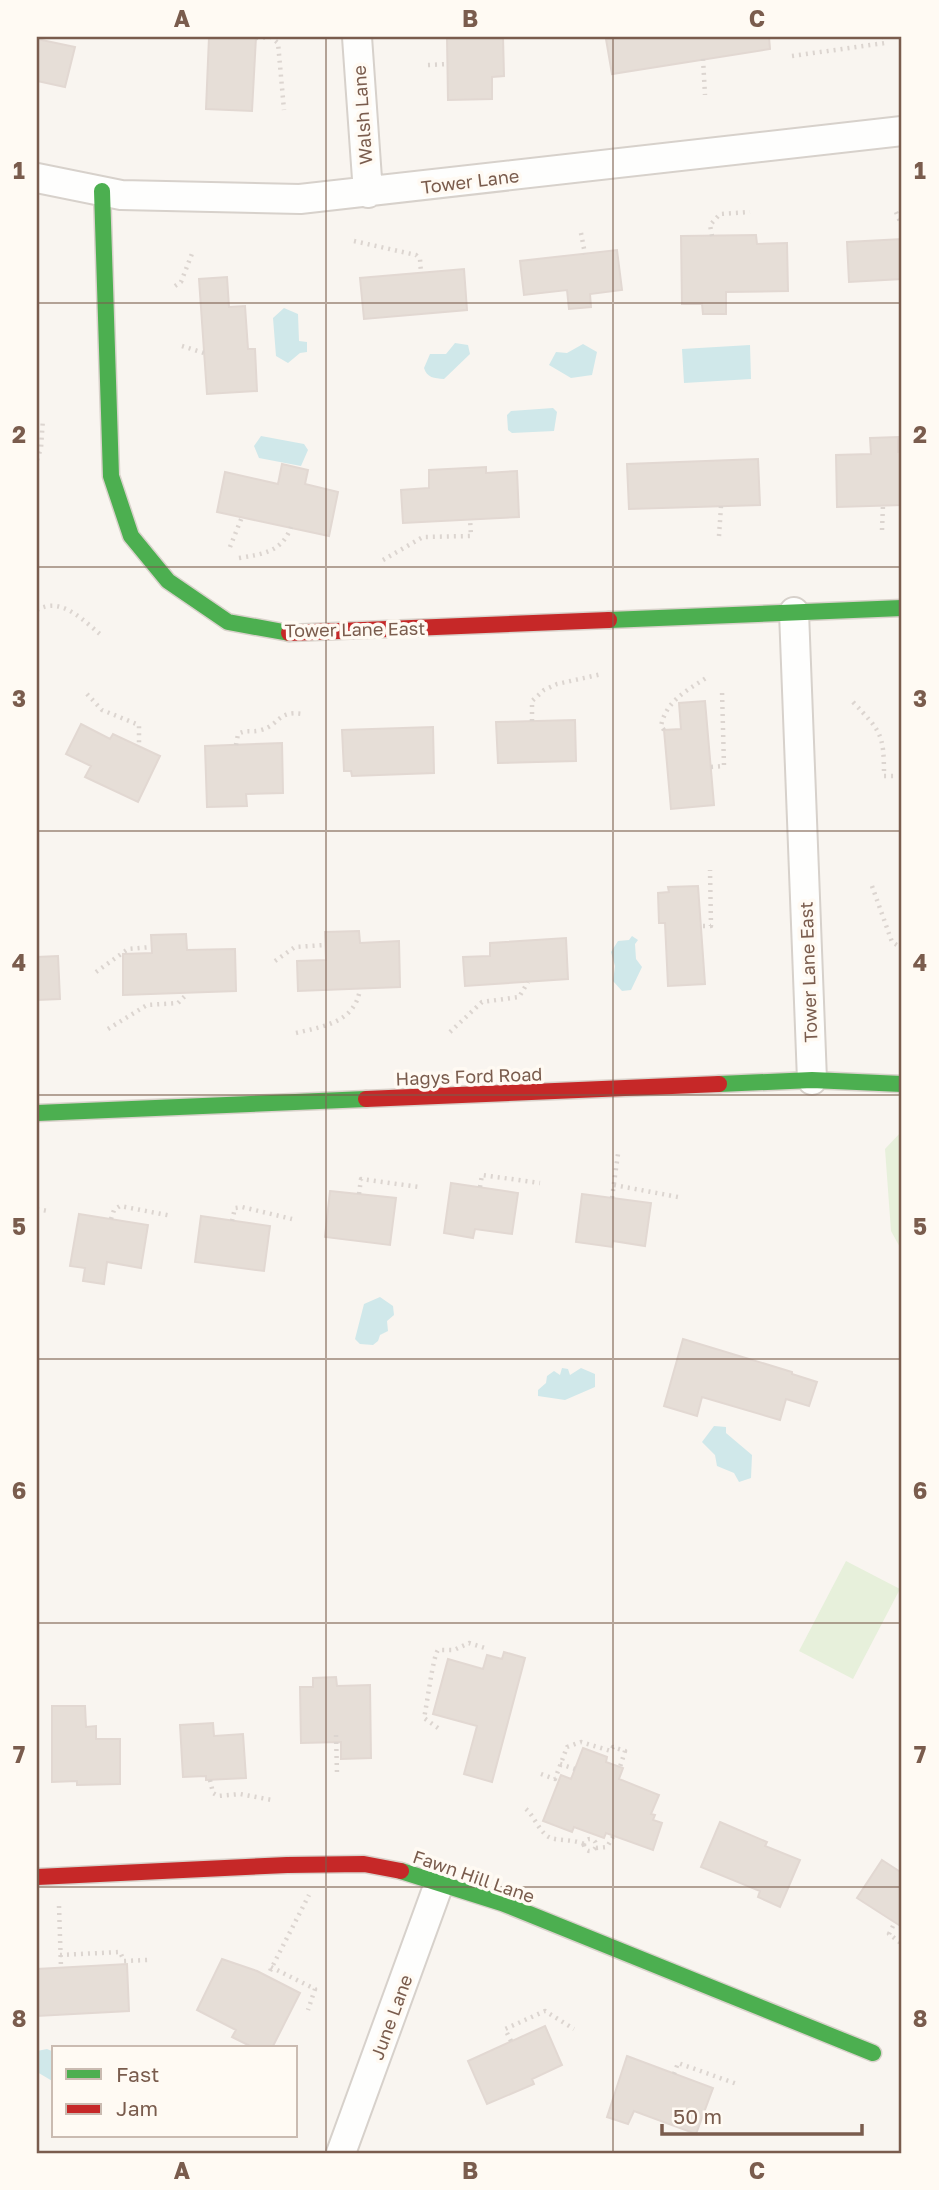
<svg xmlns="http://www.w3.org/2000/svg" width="939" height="2190" font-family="'Golos Text',sans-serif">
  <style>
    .green { fill: #e7f0db }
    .water { fill: #d0e8ea }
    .building { fill: #e6ded7; stroke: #e2d8d2; stroke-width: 2 }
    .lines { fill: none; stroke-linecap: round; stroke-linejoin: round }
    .street-casing { stroke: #d7d1cb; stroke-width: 32 }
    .fast-casing { stroke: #d9d2cb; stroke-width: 19 }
    .jam-casing { stroke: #d9d2cb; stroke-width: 19 }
    .path { stroke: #dcd5d0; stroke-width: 4.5; stroke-dasharray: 2 5; stroke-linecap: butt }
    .street { stroke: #fefefd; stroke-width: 28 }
    .fast { stroke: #4caf50; stroke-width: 16 }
    .jam { stroke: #c62828; stroke-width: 16 }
    .grid { fill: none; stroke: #7a5c4d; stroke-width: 2; stroke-opacity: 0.55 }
    .labels { text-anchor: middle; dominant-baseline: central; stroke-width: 7; stroke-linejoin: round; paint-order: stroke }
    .street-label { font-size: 18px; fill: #7a5c4d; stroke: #fffaf3 }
    .neatline { fill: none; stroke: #7a5c4d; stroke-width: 2.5 }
    .grid-label { font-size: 23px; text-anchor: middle; font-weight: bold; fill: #7a5c4d }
  </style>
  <rect width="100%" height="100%" fill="#f9f5f0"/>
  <!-- green -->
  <path class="green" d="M 902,1131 L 902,1251 L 891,1231 L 885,1149 Z
    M 846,1561 L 900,1589 L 853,1679 L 799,1651 Z"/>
  <!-- water -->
  <path class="water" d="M 284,308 L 298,314 L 299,341 L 307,342 L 307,352 L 300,353 L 288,363 L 276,356 L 273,318 Z
    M 455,343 L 468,345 L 470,354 L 444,379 C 434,378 427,378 424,368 L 430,354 L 446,354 Z
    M 583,344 L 597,352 L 592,375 L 571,378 L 549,365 L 556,352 L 567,353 Z
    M 750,345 L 751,379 L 684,383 L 682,349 Z
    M 553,408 L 557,412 L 554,431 L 512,433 L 508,430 L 507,415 L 511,411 Z
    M 261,436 L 304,444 L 308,450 L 301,466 L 259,458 L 254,446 Z
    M 632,936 L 638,940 L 635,944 L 636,959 L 642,967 L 631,990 L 622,991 L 613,981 L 615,966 L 611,952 L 618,941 L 629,940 Z
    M 380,1297 L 393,1306 L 394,1315 L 387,1321 L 388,1331 L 380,1335 L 378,1341 L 373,1345 L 360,1344 L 355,1339 L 364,1304 Z
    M 562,1368 L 568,1369 L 570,1375 L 581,1368 L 595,1374 L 595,1387 L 565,1400 L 538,1396 L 538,1390 L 546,1383 L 547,1376 L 554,1371 L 560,1375 Z
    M 714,1426 L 726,1427 L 726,1433 L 752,1455 L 751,1478 L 739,1482 L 734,1473 L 717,1466 L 715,1455 L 702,1442 Z
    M 47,2049 L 54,2052 L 54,2082 L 37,2072 L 37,2051 Z"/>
  <!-- building -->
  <path class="building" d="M 209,37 L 256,37 L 252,111 L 206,109 Z
    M 447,37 L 503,37 L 504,76 L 492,77 L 492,99 L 448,100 Z
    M 622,37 L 769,37 L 770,49 L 612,74 L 606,39 Z
    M 37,39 L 75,47 L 65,87 L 37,81 Z
    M 756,235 L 757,244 L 787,243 L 788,291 L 726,292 L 726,314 L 703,314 L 702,304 L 682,304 L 681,236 Z
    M 902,239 L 902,279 L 849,282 L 847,242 Z
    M 617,250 L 622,290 L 590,294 L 591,307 L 569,309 L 567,290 L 524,295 L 520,261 Z
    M 464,269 L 467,310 L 364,319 L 360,278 Z
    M 227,277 L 229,307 L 245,306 L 248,349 L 255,349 L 257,391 L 207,394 L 199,279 Z
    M 898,437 L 898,452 L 902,452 L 902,505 L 837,507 L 836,455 L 871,454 L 870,438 Z
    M 758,459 L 760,505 L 629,509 L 627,464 Z
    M 282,464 L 308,470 L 305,484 L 338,492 L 329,536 L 217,512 L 225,472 L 278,484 Z
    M 486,467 L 486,473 L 517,471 L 519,517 L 403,523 L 401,490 L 429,488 L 429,470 Z
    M 705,701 L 714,805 L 671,809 L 664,730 L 681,729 L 679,703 Z
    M 575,720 L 576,761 L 498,763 L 496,722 Z
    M 81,724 L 110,739 L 113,734 L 160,756 L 138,802 L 85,777 L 91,766 L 66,754 Z
    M 433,727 L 434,773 L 352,776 L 351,771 L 344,771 L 342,730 Z
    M 282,743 L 283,793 L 246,794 L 247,806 L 207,807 L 205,746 Z
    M 698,886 L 705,984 L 668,986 L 665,923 L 659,923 L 658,893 L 669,892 L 668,887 Z
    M 359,931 L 360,943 L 399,941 L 400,987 L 298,991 L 297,961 L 326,960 L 325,932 Z
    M 186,934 L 187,950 L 235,949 L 236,991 L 123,995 L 123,954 L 152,953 L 151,935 Z
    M 566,938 L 568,979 L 465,986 L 463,957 L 490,956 L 490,943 Z
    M 58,956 L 60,999 L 37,1000 L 37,957 Z
    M 451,1183 L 518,1193 L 512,1234 L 475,1229 L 473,1238 L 444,1233 Z
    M 330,1191 L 396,1198 L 390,1245 L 325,1237 Z
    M 582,1194 L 651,1203 L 645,1246 L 613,1241 L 612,1247 L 576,1242 Z
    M 79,1214 L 148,1225 L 141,1268 L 107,1262 L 104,1284 L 83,1281 L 85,1268 L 70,1266 Z
    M 201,1216 L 270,1226 L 264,1271 L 195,1262 Z
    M 683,1339 L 792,1372 L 792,1374 L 817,1382 L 809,1406 L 786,1399 L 780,1420 L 702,1397 L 697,1416 L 664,1406 Z
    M 504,1652 L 525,1658 L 492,1782 L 464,1774 L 477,1726 L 433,1714 L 448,1659 L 483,1669 L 487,1655 L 502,1659 Z
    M 336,1677 L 337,1686 L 370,1685 L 371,1758 L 341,1759 L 341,1742 L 301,1743 L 300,1687 L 313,1687 L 313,1678 Z
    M 52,1706 L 85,1706 L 86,1727 L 96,1726 L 96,1739 L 120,1739 L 120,1784 L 77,1785 L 77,1781 L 52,1782 Z
    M 213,1723 L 214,1736 L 243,1734 L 246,1778 L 206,1780 L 206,1776 L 183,1777 L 180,1725 Z
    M 583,1748 L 607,1757 L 606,1762 L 623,1768 L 619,1779 L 659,1795 L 651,1814 L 655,1815 L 653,1820 L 662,1823 L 653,1850 L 606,1833 L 604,1838 L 574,1827 L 572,1832 L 543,1821 L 561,1775 L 571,1779 Z
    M 720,1822 L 767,1842 L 765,1846 L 800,1860 L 780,1907 L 758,1897 L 760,1891 L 701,1867 Z
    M 882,1860 L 902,1873 L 902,1927 L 857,1898 Z
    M 222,1959 L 257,1971 L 300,1993 L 272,2048 L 254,2048 L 232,2037 L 236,2030 L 197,2010 Z
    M 127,1964 L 129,2011 L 37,2016 L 37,1969 Z
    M 545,2026 L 562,2065 L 532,2079 L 534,2084 L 487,2104 L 468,2061 Z
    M 627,2056 L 713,2088 L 696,2134 L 634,2111 L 628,2124 L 607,2117 Z"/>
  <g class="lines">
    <defs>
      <path id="street" d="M 357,37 L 368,193
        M 37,178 L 121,195 L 300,199 L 902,131
        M 794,612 L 812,1080
        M 341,2153 L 440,1881"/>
      <path id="fast" d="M 102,191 L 111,476 L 131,536 L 168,581 L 228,622 L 289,633
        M 609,620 L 902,608
        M 719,1084 L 812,1080 L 902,1084
        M 37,1113 L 366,1099
        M 401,1871 L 502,1903 L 873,2053"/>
      <path id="jam" d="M 289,633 L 609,620
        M 366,1099 L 719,1084
        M 37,1877 L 287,1865 L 364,1864 L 401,1871"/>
    </defs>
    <!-- street casing -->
    <use href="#street" class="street-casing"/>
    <!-- fast casing -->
    <use href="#fast" class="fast-casing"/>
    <!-- jam casing -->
    <use href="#jam" class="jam-casing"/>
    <!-- path -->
    <path class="path" d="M 256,38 L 271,37 L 278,43 L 284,110
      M 792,56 L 885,43 L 884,37
      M 703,59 L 705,95
      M 428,65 L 448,64
      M 896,212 L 902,226
      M 581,233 L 585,254
      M 712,236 L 710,225 L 720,214 L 750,212
      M 354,241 L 416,255 L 420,259 L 421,273
      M 175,286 L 181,282 L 193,251
      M 182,346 L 204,353
      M 37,460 L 41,448 L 43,419
      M 882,530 L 883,505
      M 719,536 L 721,506
      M 230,547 L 242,517
      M 239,558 C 263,554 282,552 291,527
      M 383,560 L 423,537 L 471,536 L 470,519
      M 37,610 C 61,596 83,620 101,635
      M 87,694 L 102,710 L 139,725 L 139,746
      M 853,702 C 881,732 884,733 884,776 L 896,776
      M 532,721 L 532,701 L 544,690 L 557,684 L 602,674
      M 664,730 L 661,726 C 666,701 686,691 706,678
      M 236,745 L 238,734 C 247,729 252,733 261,730 C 280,725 277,710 303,714
      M 711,767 L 724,766 L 722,691
      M 872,886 L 892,942 L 902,948
      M 703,926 L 711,926 L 710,870
      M 275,961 L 295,947 L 325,945
      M 96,972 L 128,949 L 151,947
      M 108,1029 L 147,1005 L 178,1003 L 188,993
      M 450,1032 L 482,1002 L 519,997 L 528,982
      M 296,1033 C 325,1026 355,1022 360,989
      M 614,1185 L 678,1197
      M 480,1187 L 482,1175 L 540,1183
      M 359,1194 L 361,1179 L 419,1187
      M 612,1198 L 618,1154
      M 37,1209 L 48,1211
      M 111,1219 L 114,1210 L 120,1206 L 172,1216
      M 232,1221 L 235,1208 L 242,1207 L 292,1219
      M 438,1728 L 424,1718 C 427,1705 433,1656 438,1650 L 454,1650 L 469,1643 L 488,1649
      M 336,1735 L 337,1773
      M 560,1764 L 575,1769
      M 541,1774 L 555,1779 L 567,1747 L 581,1742 L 611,1751 L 613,1747 L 625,1751 L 620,1767
      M 210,1780 L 213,1793 L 218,1796 L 240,1794 L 272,1800
      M 526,1809 C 535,1817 540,1834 551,1838 C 560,1841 572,1839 584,1844
      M584 1845a6 6 0 1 1 12 0a6 6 0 1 1-12 0Z
      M 596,1848 L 607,1847 L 614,1835
      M 59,1906 L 61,1968
      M 893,1926 L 889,1934 L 902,1944
      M 60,1955 L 120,1952 L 124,1961 L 148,1960
      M 271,1967 L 315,1989 L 308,2010
      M 270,1971 L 309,1895
      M 511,2041 L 505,2029 L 545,2011 L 574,2029
      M 674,2074 L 678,2063 L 737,2084"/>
    <!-- street -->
    <use href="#street" class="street"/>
    <!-- fast -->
    <use href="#fast" class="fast"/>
    <!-- jam -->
    <use href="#jam" class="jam"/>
  </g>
  <!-- grid -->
  <path class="grid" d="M 326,37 L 326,2153M 613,37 L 613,2153M 37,303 L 902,303M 37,567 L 902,567M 37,831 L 902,831M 37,1095 L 902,1095M 37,1359 L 902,1359M 37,1623 L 902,1623M 37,1887 L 902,1887"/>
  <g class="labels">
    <!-- street labels -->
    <g class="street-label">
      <text transform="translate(362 115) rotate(-94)">Walsh Lane</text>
      <text transform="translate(470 181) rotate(-7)">Tower Lane</text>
      <text transform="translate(355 629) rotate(-1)">Tower Lane East</text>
      <text transform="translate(808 972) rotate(-92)">Tower Lane East</text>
      <text transform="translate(469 1076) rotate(-2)">Hagys Ford Road</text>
      <text transform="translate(474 1876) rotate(19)">Fawn Hill Lane</text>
      <text transform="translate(391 2017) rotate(-70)">June Lane</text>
    </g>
  </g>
  <!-- border -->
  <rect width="939" height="2190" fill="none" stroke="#fffaf3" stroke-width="77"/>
  <!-- legend -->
  <rect x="52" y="2046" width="245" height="91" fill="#fffaf3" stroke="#cabbb1" stroke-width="2"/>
  <rect x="66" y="2069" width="35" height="10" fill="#4caf50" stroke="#cabbb1" stroke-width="2"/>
  <text x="116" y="2082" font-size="21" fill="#7a5c4d">Fast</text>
  <rect x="66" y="2104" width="35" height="10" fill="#c62828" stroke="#cabbb1" stroke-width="2"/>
  <text x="116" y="2116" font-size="21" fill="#7a5c4d">Jam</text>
  <!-- scale -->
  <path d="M662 2124v10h200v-10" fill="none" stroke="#7a5c4d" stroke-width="3.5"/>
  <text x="673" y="2124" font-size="21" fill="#7a5c4d" stroke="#fffaf3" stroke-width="5" paint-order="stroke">50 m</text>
  <rect x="38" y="38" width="862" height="2114" class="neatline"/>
  <g class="grid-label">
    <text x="182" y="27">A</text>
    <text x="470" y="27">B</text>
    <text x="757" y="27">C</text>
    <text x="19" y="179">1</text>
    <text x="920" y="179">1</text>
    <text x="19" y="443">2</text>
    <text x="920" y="443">2</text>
    <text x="19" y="707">3</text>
    <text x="920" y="707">3</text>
    <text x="19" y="971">4</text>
    <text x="920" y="971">4</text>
    <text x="19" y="1235">5</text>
    <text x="920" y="1235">5</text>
    <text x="19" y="1499">6</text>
    <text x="920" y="1499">6</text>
    <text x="19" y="1763">7</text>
    <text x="920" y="1763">7</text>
    <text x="19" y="2027">8</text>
    <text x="920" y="2027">8</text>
    <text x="182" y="2179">A</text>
    <text x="470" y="2179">B</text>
    <text x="757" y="2179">C</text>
  </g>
</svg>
